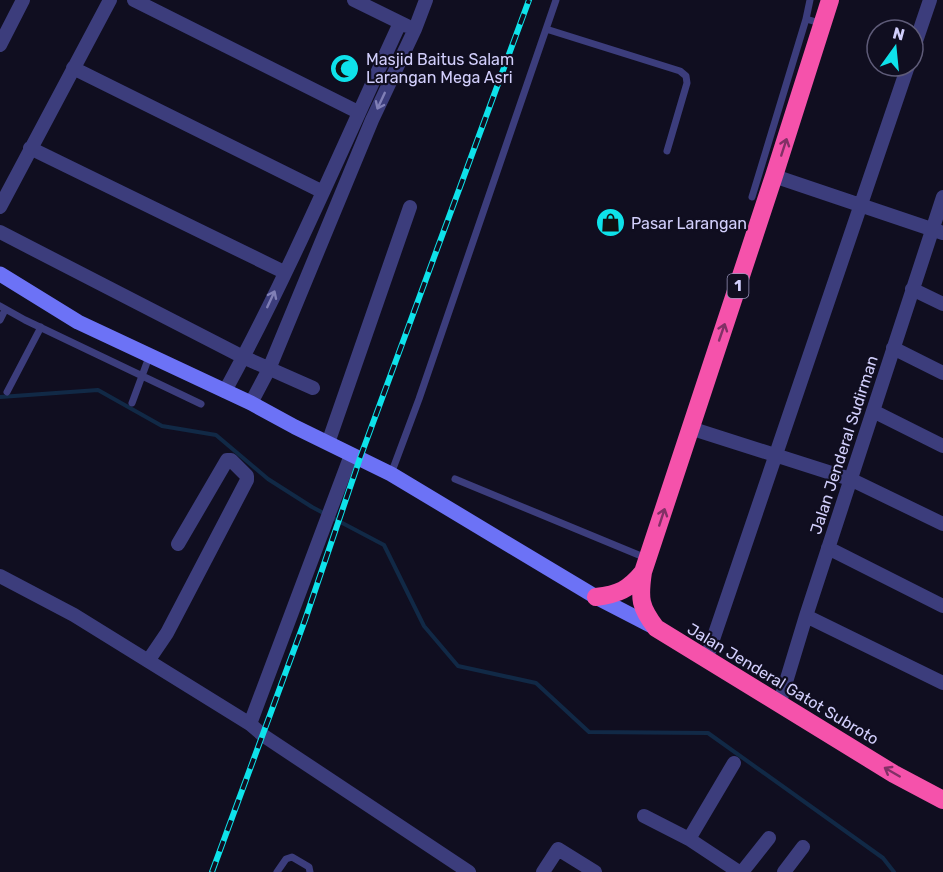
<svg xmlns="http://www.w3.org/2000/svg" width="943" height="872" font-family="Rubik,sans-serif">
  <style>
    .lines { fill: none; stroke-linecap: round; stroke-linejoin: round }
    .stream { stroke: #112946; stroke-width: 4 }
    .lane { stroke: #3c3d7c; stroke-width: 7 }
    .street { stroke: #3c3d7c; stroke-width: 14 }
    .secondary { stroke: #6c72f6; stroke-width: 15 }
    .highway { stroke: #f552ab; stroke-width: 18 }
    .rail-casing { stroke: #0ee2ea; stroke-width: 6 }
    .rail { stroke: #100e20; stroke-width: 4; stroke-dasharray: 11; stroke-linecap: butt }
    .oneway { stroke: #807fb6 }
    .oneway2 { stroke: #823066 }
    .labels { text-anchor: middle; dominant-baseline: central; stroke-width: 4.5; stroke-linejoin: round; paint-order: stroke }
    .shield { fill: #100e20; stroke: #9895ba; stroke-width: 1.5 }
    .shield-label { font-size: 15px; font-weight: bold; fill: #d2cffc }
    .poi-label { font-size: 16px; fill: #d2cffc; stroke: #100e20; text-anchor: start }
    .street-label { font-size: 16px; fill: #d2cffc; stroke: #100e20 }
  </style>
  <rect width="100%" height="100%" fill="#100e20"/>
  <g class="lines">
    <!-- stream -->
    <path class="stream" d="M 0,397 L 98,390 L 162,426 L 216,435 L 268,479 L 312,507 L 384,545 L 424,626 L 458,666 L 536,683 L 589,732 L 708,733 L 883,858 L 894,872"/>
    <!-- lane -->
    <path class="lane" d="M 810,0 L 806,19 L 820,23
      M 546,29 L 680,71 L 686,76 L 687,83 L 667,151
      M 752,197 L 806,19
      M 0,306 L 25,320 L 201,404
      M 0,320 L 5,310
      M 7,392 L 41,327
      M 132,403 L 149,357
      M 391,474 L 419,399 L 556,0
      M 455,479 L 646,558
      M 277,872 L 286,859 L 292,857 L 309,867 L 310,872"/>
    <!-- street -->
    <path class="street" d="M 134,0 L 358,112
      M 354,0 L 407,26
      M 0,45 L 23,0
      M 913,50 L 930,0
      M 73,68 L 323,192
      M 30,148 L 284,272
      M 774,176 L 943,233
      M 0,207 L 110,0
      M 0,232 L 243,357 L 313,388
      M 912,289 L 943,304
      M 893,348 L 943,373
      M 225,391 C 290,272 343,146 400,23
      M 251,403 L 269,369 L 372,120 L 415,29 L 426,0
      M 873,411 L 943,446
      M 690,428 L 850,479 L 943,524
      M 328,443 L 410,207
      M 828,548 L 943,606
      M 0,576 L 74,615 L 250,724 L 264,736 L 469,872
      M 806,616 L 943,683
      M 706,660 L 908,66
      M 148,661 L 167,633 L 247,480 L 247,476 L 231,460 L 227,460 L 178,544
      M 779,705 L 806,616 L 943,197
      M 250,724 L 351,455
      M 644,816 L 689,839 L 739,872
      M 689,839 L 734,763
      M 543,872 L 558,849 L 595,872
      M 742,872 L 769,838
      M 784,872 L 803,847"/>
    <!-- secondary -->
    <path class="secondary" d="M 0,274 L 78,322 L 251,403 L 295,427 L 391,474 L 596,597 L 656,628"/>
    <!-- highway -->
    <path class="highway" d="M 643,572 C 639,599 640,607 656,628 L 894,774 L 943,800
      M 596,597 C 619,594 628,590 643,572 L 774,176 L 830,0"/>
    <defs>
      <path id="rail" d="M 212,872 L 305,620 L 360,458 L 529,0"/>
    </defs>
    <!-- rail casing -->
    <use href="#rail" class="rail-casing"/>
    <!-- rail -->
    <use href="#rail" class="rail"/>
  </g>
  <!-- one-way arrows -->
  <defs><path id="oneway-shaft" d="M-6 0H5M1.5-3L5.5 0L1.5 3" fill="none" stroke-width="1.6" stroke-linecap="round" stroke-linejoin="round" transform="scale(1.5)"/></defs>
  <g class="oneway">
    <use href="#oneway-shaft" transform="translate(381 101) rotate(115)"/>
    <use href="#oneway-shaft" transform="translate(271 299) rotate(-65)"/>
  </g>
  <g class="oneway2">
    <use href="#oneway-shaft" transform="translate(784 147) rotate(-72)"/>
    <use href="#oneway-shaft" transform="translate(722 332) rotate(-71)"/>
    <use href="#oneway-shaft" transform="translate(662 517) rotate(-72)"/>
    <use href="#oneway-shaft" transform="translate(892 772) rotate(-150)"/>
  </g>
  <!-- icons -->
  <defs>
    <symbol id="mosque-disc" viewBox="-11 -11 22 22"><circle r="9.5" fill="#0ee2ea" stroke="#100e20"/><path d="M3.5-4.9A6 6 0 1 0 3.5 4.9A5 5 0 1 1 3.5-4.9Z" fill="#111"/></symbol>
    <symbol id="shop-disc" viewBox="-11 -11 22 22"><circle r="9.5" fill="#0ee2ea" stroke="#100e20"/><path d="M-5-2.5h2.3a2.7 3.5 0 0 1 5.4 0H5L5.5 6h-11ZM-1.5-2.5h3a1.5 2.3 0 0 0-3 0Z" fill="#111"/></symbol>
  </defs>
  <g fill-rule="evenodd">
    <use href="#mosque-disc" x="328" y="52" width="33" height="33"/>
    <use href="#shop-disc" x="594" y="206" width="33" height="33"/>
  </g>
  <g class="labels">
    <!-- shield labels -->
    <rect class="shield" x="727.5" y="274" width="21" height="24" rx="4.5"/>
    <g class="shield-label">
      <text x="738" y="286">1</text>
    </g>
    <!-- poi labels -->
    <g class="poi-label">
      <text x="366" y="59">Masjid Baitus Salam<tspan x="366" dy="18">Larangan Mega Asri</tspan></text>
      <text x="631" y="223">Pasar Larangan</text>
    </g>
    <!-- street labels -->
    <g class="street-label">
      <text transform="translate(844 445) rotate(-72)">Jalan Jenderal Sudirman</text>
      <text transform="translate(783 684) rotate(31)">Jalan Jenderal Gatot Subroto</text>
    </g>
  </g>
  <!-- north arrow -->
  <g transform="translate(895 48) rotate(15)"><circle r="28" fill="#100e20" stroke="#5e5b78" stroke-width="1.5"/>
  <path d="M0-4.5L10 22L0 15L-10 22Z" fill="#0ee2ea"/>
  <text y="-9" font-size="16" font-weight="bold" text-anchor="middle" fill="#d2cffc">N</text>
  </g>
</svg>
